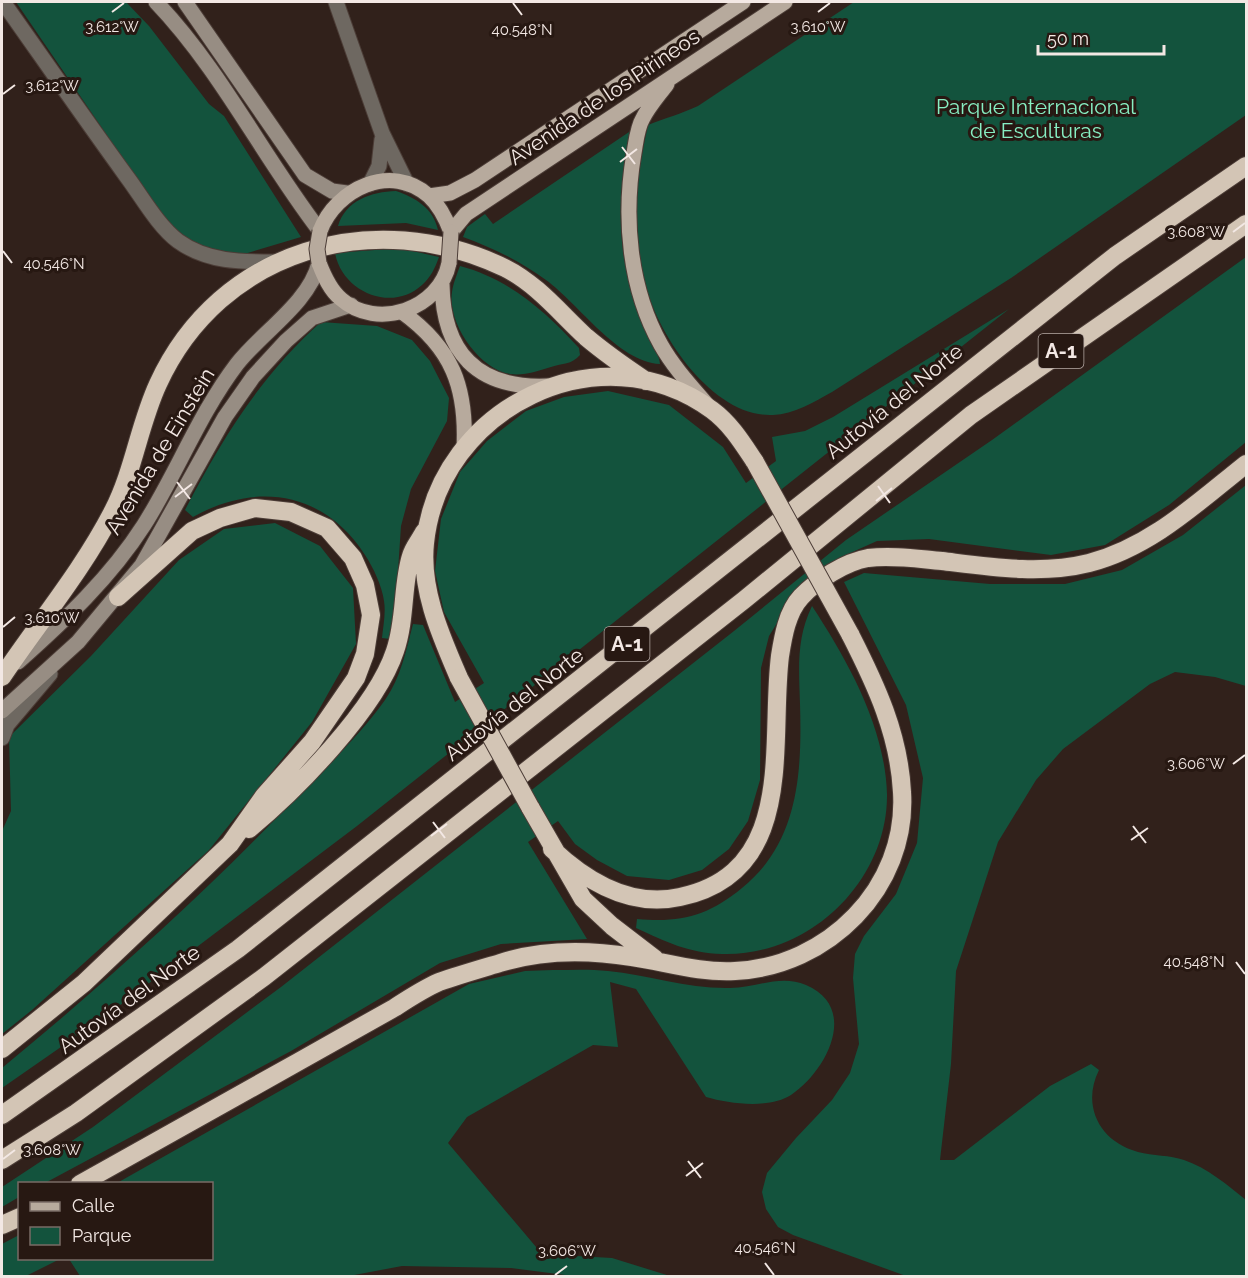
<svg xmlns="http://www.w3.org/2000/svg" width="1248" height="1278" font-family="Raleway,sans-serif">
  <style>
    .green { fill: #13533d }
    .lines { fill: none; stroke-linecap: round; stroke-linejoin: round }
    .street-casing { stroke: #4c3d37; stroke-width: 17 }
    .secondary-casing { stroke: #4c3d37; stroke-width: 17 }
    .primary-casing { stroke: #4c3d37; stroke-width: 17 }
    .highway-casing { stroke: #4c3d37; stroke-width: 20 }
    .street { stroke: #6e6861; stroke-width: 15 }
    .secondary { stroke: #978d83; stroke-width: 15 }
    .primary { stroke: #b7aa9d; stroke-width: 15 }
    .highway { stroke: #d3c5b5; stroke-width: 18 }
    .primary-bridge-casing { stroke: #4c3d37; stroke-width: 17; stroke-linecap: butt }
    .highway-bridge-casing { stroke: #4c3d37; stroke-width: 20; stroke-linecap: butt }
    .primary-bridge { stroke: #b7aa9d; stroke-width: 15 }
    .highway-bridge { stroke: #d3c5b5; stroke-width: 18 }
    .ticks { fill: none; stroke: #f3e8e4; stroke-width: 2 }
    .labels { text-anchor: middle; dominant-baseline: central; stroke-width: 6; stroke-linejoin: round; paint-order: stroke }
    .shield { fill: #271812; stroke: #b6aaa5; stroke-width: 1.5 }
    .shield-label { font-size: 20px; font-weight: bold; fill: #f3e8e4 }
    .street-label { font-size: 21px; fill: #f3e8e4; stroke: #271812 }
    .park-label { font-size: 21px; fill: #87efc3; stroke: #271812 }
    .ticks-label { font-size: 15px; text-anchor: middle; fill: #f3e8e4; stroke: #271812; stroke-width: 6; stroke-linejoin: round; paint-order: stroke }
  </style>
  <rect width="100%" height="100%" fill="#31211b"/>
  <!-- green -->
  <path class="green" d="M 16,2 L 126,2 L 149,26 L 209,104 L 224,116 L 301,237 L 241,255 L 202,246 L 180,235 L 160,213 Z
    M 854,2 L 1246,2 L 1246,115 L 1011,278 L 832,392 C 814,402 794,414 773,415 C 713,418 657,334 645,283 C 641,268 639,253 637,238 C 633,201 640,161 648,125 C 665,118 681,114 698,106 Z
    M 632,130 C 618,186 615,245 635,300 C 640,314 660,353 660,364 C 618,362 579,304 546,280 C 520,261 493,248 463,237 L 467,227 L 485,214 L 493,224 Z
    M 396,191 C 416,198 433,208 438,230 L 406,223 L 338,226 C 346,200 371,192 396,191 Z
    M 388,249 L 408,250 L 439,257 C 435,268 431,277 422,285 C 392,313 342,292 335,253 Z
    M 1246,257 L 1246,442 L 1169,505 L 1105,545 L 1051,555 L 929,539 L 877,541 L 839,558 L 801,585 L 769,636 L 761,668 L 760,780 L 748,821 L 729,849 L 702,870 L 669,880 L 627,876 L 597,860 L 575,844 L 558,821 L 528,842 L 587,939 L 501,944 L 440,963 L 291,1051 L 45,1183 L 20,1184 L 19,1197 L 2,1207 L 2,1187 L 93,1127 L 281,987 L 734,631 L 846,540 L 992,440 Z
    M 460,266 C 509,279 545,311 579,348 L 580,355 C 571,365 563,363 551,367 C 538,371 524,376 510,374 C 479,369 447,323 452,292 C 453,284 457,274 460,266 Z
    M 1009,309 L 357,826 L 107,1015 L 2,1088 L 2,1068 C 104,984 201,897 293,801 C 324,768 359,737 385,700 C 401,677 406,651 413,624 L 423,625 L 455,702 L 484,683 L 444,612 L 435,571 L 441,519 L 460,472 L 487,441 L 526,411 L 564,397 L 608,391 L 669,405 L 723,447 L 746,483 L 776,461 L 772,437 L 805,431 L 833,417 Z
    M 321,322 L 377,326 L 412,340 L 430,361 L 449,398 L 447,421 L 411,489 L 401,526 L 397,586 L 390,639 L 382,638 C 383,627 386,613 384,601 C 382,586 373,567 365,555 C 325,492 256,481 193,517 L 185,510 C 221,440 262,374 321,322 Z
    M 1246,485 L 1246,686 L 1215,677 L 1175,672 L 1150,684 L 1063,749 L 1036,780 L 998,842 L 956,971 L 951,1064 L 940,1160 L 954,1160 L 1050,1086 L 1091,1064 L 1099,1070 C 1081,1106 1100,1142 1138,1152 C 1153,1156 1170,1155 1184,1160 C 1208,1168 1227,1185 1246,1200 L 1246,1276 L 906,1276 L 793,1235 L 778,1227 L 766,1209 L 762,1192 L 767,1173 L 796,1138 L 832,1100 L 850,1073 L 859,1044 L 853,978 L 855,954 L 864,936 L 896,894 L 917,843 L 923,778 L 906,705 L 844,582 L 864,573 L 990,584 L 1065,584 L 1122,570 L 1183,535 Z
    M 275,523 L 320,546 L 353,588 L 356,644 L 312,722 L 209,850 L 32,1010 L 2,1034 L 2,831 L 11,811 L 9,737 L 91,656 L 179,560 L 224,529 Z
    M 812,606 C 848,661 885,727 887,794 C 888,881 809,957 722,954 C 689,953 666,942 636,928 L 637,919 C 681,923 708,916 742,888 C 799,842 802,772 800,704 C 799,669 796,639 812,606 Z
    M 553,970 C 571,970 590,969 608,971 C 648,975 689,989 730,988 C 756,988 780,974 806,985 C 860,1008 826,1072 791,1095 C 769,1109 730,1104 706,1097 L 636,989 L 610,982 L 618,1047 L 593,1045 L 467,1117 L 448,1143 L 542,1254 L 612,1258 L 670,1276 L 573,1276 L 511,1268 L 402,1266 L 349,1276 L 80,1276 L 69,1259 L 212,1258 L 212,1184 L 117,1183 L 469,984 L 525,971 Z
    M 19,1235 L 20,1258 L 60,1259 L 26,1276 L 2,1276 L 2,1244 Z"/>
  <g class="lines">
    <defs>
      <path id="street" d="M 3,2 C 44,60 85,119 127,177 C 142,197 158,226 178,241 C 207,262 241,262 275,262
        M 336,2 L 382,133 L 407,184
        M 370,184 L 379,166 L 382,139
        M 2,738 L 7,725 L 50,674"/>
      <path id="secondary" d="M 156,2 C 221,70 263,157 320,231
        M 185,2 L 305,175 L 332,191 L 347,193
        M 18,662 C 65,620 110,578 144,525 C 177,473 199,414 237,364 C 262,332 309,303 319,263
        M 2,711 L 78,642 L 142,565 L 225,417 L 253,377 L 286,341 L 312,318 L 351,305"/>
      <path id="primary" d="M 667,84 C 659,95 649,106 643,118 C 637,128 636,142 634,153 C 623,217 629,288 661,345 C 674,368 692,387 709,407
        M 429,196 L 450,193 L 475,180 L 743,2
        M 320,231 C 336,189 391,162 429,196 C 440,206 446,219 451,232
        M 451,232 L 466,214 L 785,2
        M 319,263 C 324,276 330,290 341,299 C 377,331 440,309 449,263
        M 442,284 C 443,352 477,389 547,386
        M 402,312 C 452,348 467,387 464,448"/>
      <path id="highway" d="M 2,677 C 39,622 82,571 113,511 C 134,470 139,425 158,384 C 220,249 374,205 505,268 C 537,284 560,313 586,337 C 605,353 625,367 646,381
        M 459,678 C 441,636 420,590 425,543 C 439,408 600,328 712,410 C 731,424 743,444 755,462
        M 530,807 L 583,899 L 612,926 L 655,959
        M 249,829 C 296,790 376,709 395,651 C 406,619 402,584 411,556 C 413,548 420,540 424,532
        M 552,849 C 586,881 631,908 680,897 C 798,872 769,744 780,656 C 783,637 787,612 801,597 C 817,580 845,562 868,558 C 893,555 918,559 942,561 C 991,567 1041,575 1089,563 C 1151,547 1198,502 1246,464
        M 2,1049 L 84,983 L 230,844 L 264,796 L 312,742 L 356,678 L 365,654 L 371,615 L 365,585 L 353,558 L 327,528 L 291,512 L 255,508 L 220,518 L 192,531 L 118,597
        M 2,1115 L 238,949 L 1115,256 L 1246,166
        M 2,1160 L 76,1113 L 264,977 L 744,600 L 971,415 L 1246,224
        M 80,1184 C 153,1143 226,1103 298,1062 C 330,1044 362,1026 394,1008 C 408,999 423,989 439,982 C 459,975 480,969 500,963 C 541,950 589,950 632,957 C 666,962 699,973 735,971 C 827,967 908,888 902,792 C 899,734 876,685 850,634
        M 2,1225 L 20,1217"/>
    </defs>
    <!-- street casing -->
    <use href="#street" class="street-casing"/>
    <!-- secondary casing -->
    <use href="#secondary" class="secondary-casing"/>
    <!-- primary casing -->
    <use href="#primary" class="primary-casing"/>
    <!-- highway casing -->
    <use href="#highway" class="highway-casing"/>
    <!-- street -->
    <use href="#street" class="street"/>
    <!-- secondary -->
    <use href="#secondary" class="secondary"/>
    <!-- primary -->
    <use href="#primary" class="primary"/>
    <!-- highway -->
    <use href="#highway" class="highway"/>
    <defs>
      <path id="primary-bridge" d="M 319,263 L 317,249 L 320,231
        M 449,263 L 451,232"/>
      <path id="highway-bridge" d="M 755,462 L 850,634
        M 459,678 L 530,807"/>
    </defs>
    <!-- primary-bridge casing -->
    <use href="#primary-bridge" class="primary-bridge-casing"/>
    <!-- highway-bridge casing -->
    <use href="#highway-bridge" class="highway-bridge-casing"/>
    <!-- primary-bridge -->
    <use href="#primary-bridge" class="primary-bridge"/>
    <!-- highway-bridge -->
    <use href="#highway-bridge" class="highway-bridge"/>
  </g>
  <!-- ticks -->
  <path class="ticks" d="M 513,3 L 522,15M 112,12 L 124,3M 818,12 L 830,3M 3,94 L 15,85M 622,147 L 635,164M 620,162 L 637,149M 1233,232 L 1245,223M 3,251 L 12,263M 177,482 L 190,499M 878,486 L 890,503M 175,497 L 192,484M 876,501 L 892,488M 3,627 L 15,617M 1233,764 L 1245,755M 433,822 L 445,838M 1133,826 L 1146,843M 431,836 L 447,824M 1131,840 L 1148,828M 1236,962 L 1245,974M 3,1159 L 15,1150M 688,1161 L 701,1178M 686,1176 L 703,1163M 765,1263 L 774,1275M 555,1275 L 567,1266"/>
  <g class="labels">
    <!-- shield labels -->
    <g class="shield">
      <rect x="1038.5" y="334" width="45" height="34" rx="4.5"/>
      <rect x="604.5" y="627" width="45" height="34" rx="4.5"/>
    </g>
    <g class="shield-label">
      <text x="1061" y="351">A-1</text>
      <text x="627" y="644">A-1</text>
    </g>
    <!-- street labels -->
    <g class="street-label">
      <text transform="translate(604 97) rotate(-34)">Avenida de los Pirineos</text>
      <text transform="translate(894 401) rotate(-39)">Autovía del Norte</text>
      <text transform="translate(160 451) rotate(-59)">Avenida de Einstein</text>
      <text transform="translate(514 704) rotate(-38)">Autovía del Norte</text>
      <text transform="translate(129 999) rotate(-36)">Autovía del Norte</text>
    </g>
    <!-- park labels -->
    <g class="park-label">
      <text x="1036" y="106">Parque Internacional<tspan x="1036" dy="24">de Esculturas</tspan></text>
    </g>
  </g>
  <g class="ticks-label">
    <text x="112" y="32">3.612°W</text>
    <text x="818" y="32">3.610°W</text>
    <text x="522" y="35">40.548°N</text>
    <text x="52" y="91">3.612°W</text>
    <text x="1196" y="237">3.608°W</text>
    <text x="54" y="269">40.546°N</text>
    <text x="52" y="623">3.610°W</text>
    <text x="1196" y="769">3.606°W</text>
    <text x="1194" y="967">40.548°N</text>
    <text x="52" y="1155">3.608°W</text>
    <text x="765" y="1253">40.546°N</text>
    <text x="567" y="1256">3.606°W</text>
  </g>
  <!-- border -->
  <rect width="1248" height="1278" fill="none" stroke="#f3e8e4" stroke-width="6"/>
  <!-- legend -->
  <rect x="18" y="1182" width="195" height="78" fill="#271812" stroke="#796b66" stroke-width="1.5"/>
  <rect x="30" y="1202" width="30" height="9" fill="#b7aa9d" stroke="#796b66" stroke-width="1.5"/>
  <text x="72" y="1212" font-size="18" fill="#f3e8e4">Calle</text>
  <rect x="30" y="1227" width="30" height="18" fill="#13533d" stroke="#796b66" stroke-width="1.5"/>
  <text x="72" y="1242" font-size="18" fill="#f3e8e4">Parque</text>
  <!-- scale -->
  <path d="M1038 45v9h126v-9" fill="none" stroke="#f3e8e4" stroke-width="3"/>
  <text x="1047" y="45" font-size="18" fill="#f3e8e4" stroke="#271812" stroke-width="4.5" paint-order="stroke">50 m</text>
</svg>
